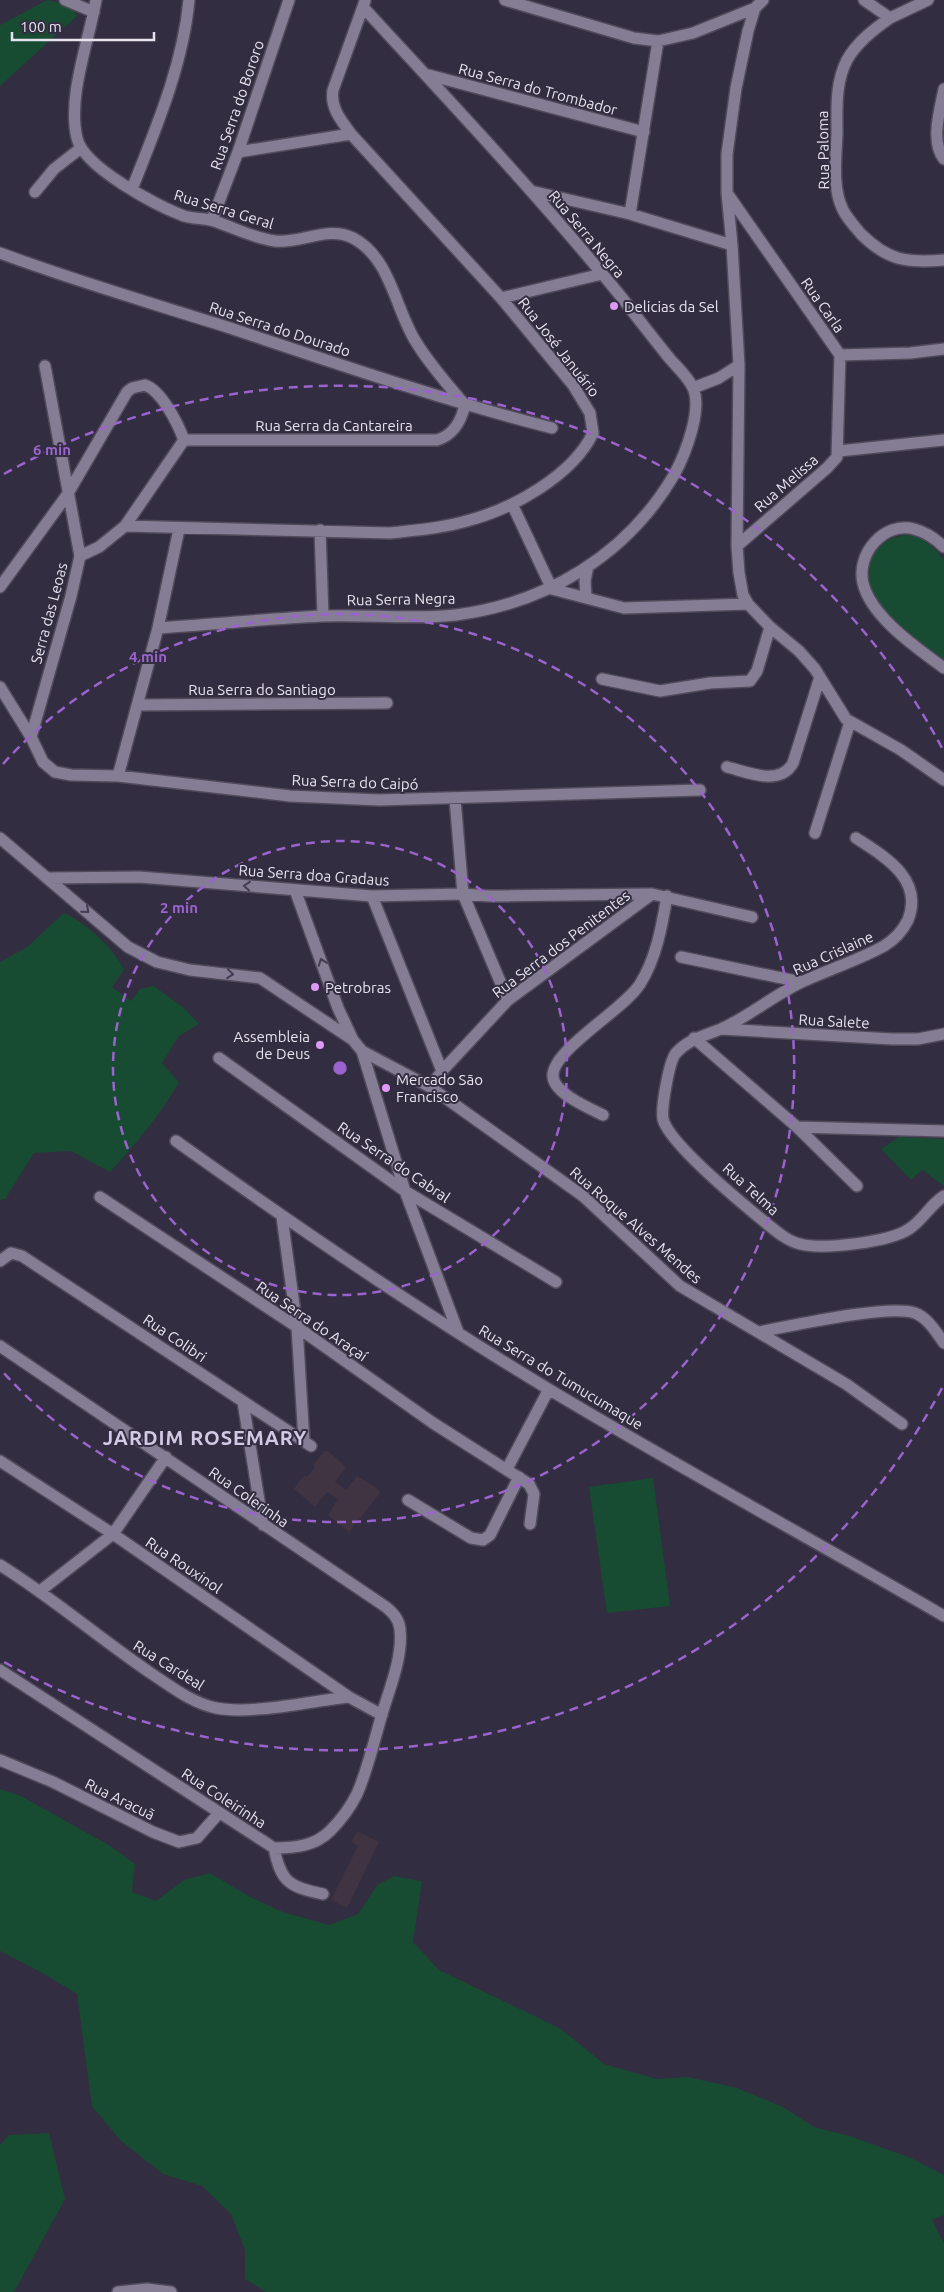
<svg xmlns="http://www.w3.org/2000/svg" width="944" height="2292" font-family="Ubuntu,sans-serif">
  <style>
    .education { fill: #403342 }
    .green { fill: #174b32 }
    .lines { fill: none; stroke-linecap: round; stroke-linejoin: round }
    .minor-casing { stroke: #504a5b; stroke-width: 14 }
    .minor { stroke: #847d94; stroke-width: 11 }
    .oneway { stroke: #433d52 }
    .ring { fill: none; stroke: #9b63cd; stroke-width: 2.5; stroke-dasharray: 9 6 }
    .poi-dot { fill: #dd99f3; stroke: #332d41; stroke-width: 2 }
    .labels { text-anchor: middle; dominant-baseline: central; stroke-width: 4; stroke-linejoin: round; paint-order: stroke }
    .street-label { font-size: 15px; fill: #e6e2ef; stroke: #332d41 }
    .poi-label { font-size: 15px; fill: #e6e2ef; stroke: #332d41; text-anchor: start }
    .district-label { font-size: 20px; font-weight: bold; letter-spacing: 1px; fill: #d2cae4; stroke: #332d41 }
    .centre { fill: #9b63cd; stroke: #332d41; stroke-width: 2.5 }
    .ring-label { font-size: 15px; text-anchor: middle; font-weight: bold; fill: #9b63cd; stroke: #332d41; stroke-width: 4; stroke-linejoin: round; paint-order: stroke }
  </style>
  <rect width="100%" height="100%" fill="#332d41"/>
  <!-- education -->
  <path class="education" d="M 324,1451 L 328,1451 L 346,1467 L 335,1482 L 346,1490 L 357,1476 L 377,1488 L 380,1493 L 349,1532 L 328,1515 L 338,1499 L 327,1492 L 315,1507 L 294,1489 L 300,1480 L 305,1475 L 307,1477 L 315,1467 L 313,1465 Z
    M 357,1831 L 379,1842 L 347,1908 L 331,1900 L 358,1846 L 351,1842 Z"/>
  <!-- green -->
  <path class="green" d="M 47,0 L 70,5 L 77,16 L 0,86 L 0,25 Z
    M 906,535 C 924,536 933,546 944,560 L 944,662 C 916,641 849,600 872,556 C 879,543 892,536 906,535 Z
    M 64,913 C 85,922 115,949 124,970 L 112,987 L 131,1001 L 140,989 L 154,986 L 184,1008 L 199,1024 L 179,1036 L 162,1063 L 179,1082 C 161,1114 135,1145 110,1172 L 71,1151 L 34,1153 L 5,1199 L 0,1200 L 0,962 L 27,947 Z
    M 899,1137 L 944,1139 L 944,1186 L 922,1170 L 911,1180 L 881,1149 Z
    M 653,1478 L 670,1606 L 607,1613 L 589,1487 Z
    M 0,1789 L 19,1795 L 109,1845 L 135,1864 L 132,1892 L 156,1901 L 184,1880 L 210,1873 L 250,1897 L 283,1912 L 329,1925 L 358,1914 L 377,1885 L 394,1876 L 422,1881 L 413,1942 L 439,1970 L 561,2029 L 604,2064 L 657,2079 L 688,2077 L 737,2088 L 783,2107 L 814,2127 L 850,2136 L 911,2158 L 944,2175 L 944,2215 L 932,2220 L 944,2243 L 944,2292 L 266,2292 L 245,2279 L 245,2250 L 231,2214 L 202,2186 L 163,2174 L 121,2141 L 92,2106 L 77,1994 L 46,1975 L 0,1951 Z
    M 49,2133 L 65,2199 L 14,2292 L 0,2292 L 0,2145 L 9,2135 Z"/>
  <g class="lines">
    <defs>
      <path id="minor" d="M 65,0 L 94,12
        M 96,0 C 89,41 67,97 77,138 C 83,167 157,206 184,216 C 194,219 205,218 214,221 C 235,228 253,238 275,241 C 301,244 328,225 353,238 C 391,258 395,309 416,342 C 430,365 448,385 465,405
        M 505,0 L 634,38 L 658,41 L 693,33 L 755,8
        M 763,0 L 755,8 L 748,31 L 736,88 L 727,154 L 727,193 L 732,245 L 739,365 L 737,546 L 739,573 L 743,595 L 748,604 L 770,627 L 799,651 L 815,669 L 846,719 L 901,750 L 944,780
        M 864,0 L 890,18 L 928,0
        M 890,18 C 874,29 857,42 847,60 C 835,83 837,109 837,134 C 836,158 832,188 843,210 C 847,218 855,227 861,234 C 888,261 907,263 944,260
        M 425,74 L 644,132
        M 944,89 C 940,110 930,142 944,159
        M 238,152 L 351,134
        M 132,189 C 156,128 183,65 189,0
        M 531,191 L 630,214 L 732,245
        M 35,192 L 54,169 L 81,148
        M 727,193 L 840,355 L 837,457 L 827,468 L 737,546
        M 630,214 L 658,41
        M 212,220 L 238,152 L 289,0
        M 0,253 C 75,281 151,303 227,327 C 335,363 442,400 552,428
        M 501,298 L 602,274
        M 840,355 L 910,353 L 944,349
        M 693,388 L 719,378 L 739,365
        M 184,440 L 437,440 C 454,435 461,421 465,405
        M 839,451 L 944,440
        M 512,504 L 552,589
        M 125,526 L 390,533 C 417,530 444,528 470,520 C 514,508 573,475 593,433 L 590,413 L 573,385 L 501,298 L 351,134 C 341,120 330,108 333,90 L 365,1
        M 320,530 L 323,616
        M 944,547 C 936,539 925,532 914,529 C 884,521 856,554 863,583 C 871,617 917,648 944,668
        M 80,556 L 99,547 L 125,526 L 184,440
        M 0,587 L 67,495 L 127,392 L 132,388 L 145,385 C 162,391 178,424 184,440
        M 552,589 L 624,608 L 748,604
        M 586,596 L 585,581 L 588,566
        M 158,628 C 213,624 267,619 322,616 C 366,614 412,620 456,615 C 547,603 627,555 674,475 C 685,455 704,407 692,386 C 687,376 677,367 670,359 C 654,339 638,319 623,299 C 541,198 451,103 363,7
        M 602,679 L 660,691 L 710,683 L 750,681 L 757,671 L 770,627
        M 0,687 L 31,737 L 43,762 L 55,772 L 71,775 L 118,776 L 290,796 L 379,800 L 700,790
        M 138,705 L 387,703
        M 31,737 L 71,596 L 80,556 L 45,366
        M 727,767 C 747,772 780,787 793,763 L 820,677
        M 118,776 L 158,628 L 179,529
        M 455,799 L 463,894 L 508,1000
        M 815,833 L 850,722
        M 0,838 L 128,947 L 157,962 L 190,970 L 260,978 L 353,1040 L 362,1051 L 430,1087 L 583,1196 L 680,1286 L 846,1384 L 902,1424
        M 856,838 C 885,857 924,879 908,920 C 903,930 894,940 884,946 C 859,960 830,969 804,981 C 775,994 750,1016 721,1029 C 704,1036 689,1039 676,1053 C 669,1061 661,1108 663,1119 C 669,1144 744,1205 766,1223 C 776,1231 787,1241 800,1244 C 823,1250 890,1242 909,1229 C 923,1220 930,1205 944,1196
        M 49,878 L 139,877 L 372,896 L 463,894 L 489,896 L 652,894 L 752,917
        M 295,890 L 338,1008 L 353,1040
        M 372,896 L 442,1071
        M 681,957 L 801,982
        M 721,1029 L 892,1039 L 918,1039 L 944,1034
        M 694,1038 L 797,1127 L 857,1186
        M 362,1051 L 405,1191 L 458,1332
        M 219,1058 L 405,1191 L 556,1282
        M 430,1087 L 442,1071 L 508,1000 L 652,894
        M 603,1115 C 589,1108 555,1094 553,1077 C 550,1051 625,1009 640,984 C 656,959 662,926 667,896
        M 797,1127 L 944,1131
        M 176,1141 C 298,1228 422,1313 550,1390 C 680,1468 813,1540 944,1616
        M 100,1197 L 297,1327 L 433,1423 L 529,1484 L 534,1494 L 530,1524
        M 282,1217 L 297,1327 L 304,1441
        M 0,1261 L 11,1253 L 22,1256 L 311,1446
        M 759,1332 C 791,1326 888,1304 915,1313 C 928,1318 936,1332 944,1343
        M 0,1346 L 386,1607 C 393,1613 399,1619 400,1629 C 403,1657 390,1687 382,1714 C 374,1741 368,1769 357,1794 C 350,1808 341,1820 330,1831 C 315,1846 295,1848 274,1848 L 0,1670
        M 243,1402 L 263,1525
        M 0,1461 L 113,1534 L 349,1697 L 382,1715
        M 507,1469 L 549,1389
        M 408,1500 L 471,1538 L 483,1540 L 490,1535 L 519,1477
        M 0,1565 C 53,1598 100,1639 152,1674 C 172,1687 192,1703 216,1708 C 253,1715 311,1701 349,1697
        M 40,1591 L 113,1534 L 166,1457
        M 0,1760 L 53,1782 L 153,1832 L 179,1842 L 197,1838 L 219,1813
        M 274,1848 C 281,1882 289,1887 323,1894
        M 118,2292 L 147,2289 L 171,2292"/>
    </defs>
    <!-- minor casing -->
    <use href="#minor" class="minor-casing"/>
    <!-- minor -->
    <use href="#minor" class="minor"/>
  </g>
  <!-- one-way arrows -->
  <defs><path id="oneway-chevron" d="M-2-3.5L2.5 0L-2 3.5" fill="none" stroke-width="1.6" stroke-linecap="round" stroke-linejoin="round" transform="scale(1.25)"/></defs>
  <g class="oneway">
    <use href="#oneway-chevron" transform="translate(247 886) rotate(-175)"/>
    <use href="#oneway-chevron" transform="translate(86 910) rotate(41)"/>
    <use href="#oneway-chevron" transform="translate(322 962) rotate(-110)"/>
    <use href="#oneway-chevron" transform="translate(230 974) rotate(6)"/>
  </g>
  <!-- distance rings -->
  <g class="ring">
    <circle cx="340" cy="1068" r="227"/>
    <path d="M3 764A454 454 0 1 1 3 1372"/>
    <path d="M942 1388A682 682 0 0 1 4 1662M4 474A682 682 0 0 1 942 748"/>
  </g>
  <!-- markers -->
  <g class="poi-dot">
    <circle cx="614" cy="306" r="5"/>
    <circle cx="315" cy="987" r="5"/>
    <circle cx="320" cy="1045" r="5"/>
    <circle cx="386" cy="1088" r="5"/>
  </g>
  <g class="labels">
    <!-- street labels -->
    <g class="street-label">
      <text transform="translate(538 89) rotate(15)">Rua Serra do Trombador</text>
      <text transform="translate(237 105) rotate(-71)">Rua Serra do Bororo</text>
      <text transform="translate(823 150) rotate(-91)">Rua Paloma</text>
      <text transform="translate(224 209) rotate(17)">Rua Serra Geral</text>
      <text transform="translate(587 234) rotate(50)">Rua Serra Negra</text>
      <text transform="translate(823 305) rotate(55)">Rua Carla</text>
      <text transform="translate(280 329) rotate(18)">Rua Serra do Dourado</text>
      <text transform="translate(559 347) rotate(52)">Rua José Januário</text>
      <text x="334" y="425">Rua Serra da Cantareira</text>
      <text transform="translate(786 483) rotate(-41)">Rua Melissa</text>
      <text transform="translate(401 599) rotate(-1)">Rua Serra Negra</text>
      <text transform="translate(49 613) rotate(-75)">Serra das Leoas</text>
      <text x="262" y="689">Rua Serra do Santiago</text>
      <text transform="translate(355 782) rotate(2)">Rua Serra do Caipó</text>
      <text transform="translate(314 875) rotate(4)">Rua Serra doa Gradaus</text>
      <text transform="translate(561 944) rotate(-37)">Rua Serra dos Penitentes</text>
      <text transform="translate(833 953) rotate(-24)">Rua Crislaine</text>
      <text transform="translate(834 1021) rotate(3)">Rua Salete</text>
      <text transform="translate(394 1162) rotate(34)">Rua Serra do Cabral</text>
      <text transform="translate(751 1189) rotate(42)">Rua Telma</text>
      <text transform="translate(636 1225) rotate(41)">Rua Roque Alves Mendes</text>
      <text transform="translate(312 1321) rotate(34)">Rua Serra do Araçaí</text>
      <text transform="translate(175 1338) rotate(34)">Rua Colibri</text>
      <text transform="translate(561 1377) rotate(31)">Rua Serra do Tumucumaque</text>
      <text transform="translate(249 1497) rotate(35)">Rua Colerinha</text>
      <text transform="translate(184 1565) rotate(34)">Rua Rouxinol</text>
      <text transform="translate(169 1665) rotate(32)">Rua Cardeal</text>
      <text transform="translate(224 1798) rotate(33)">Rua Coleirinha</text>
      <text transform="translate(120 1799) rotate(26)">Rua Aracuã</text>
    </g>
    <!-- poi labels -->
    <g class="poi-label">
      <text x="624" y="306">Delicias da Sel</text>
      <text x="325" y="987">Petrobras</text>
      <text x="310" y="1036" text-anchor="end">Assembleia<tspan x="310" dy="17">de Deus</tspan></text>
      <text x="396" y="1079">Mercado São<tspan x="396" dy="17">Francisco</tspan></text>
    </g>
    <!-- district labels -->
    <g class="district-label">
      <text x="205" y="1437">JARDIM ROSEMARY</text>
    </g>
  </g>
  <circle cx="340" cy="1068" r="8" class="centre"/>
  <g class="ring-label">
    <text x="52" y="455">6 min</text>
    <text x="148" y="662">4 min</text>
    <text x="179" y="913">2 min</text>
  </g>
  <!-- scale -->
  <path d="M12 32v8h142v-8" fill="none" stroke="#e6e2ef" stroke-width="2.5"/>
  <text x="20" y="32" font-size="15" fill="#e6e2ef" stroke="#332d41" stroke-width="4" paint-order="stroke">100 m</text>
</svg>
